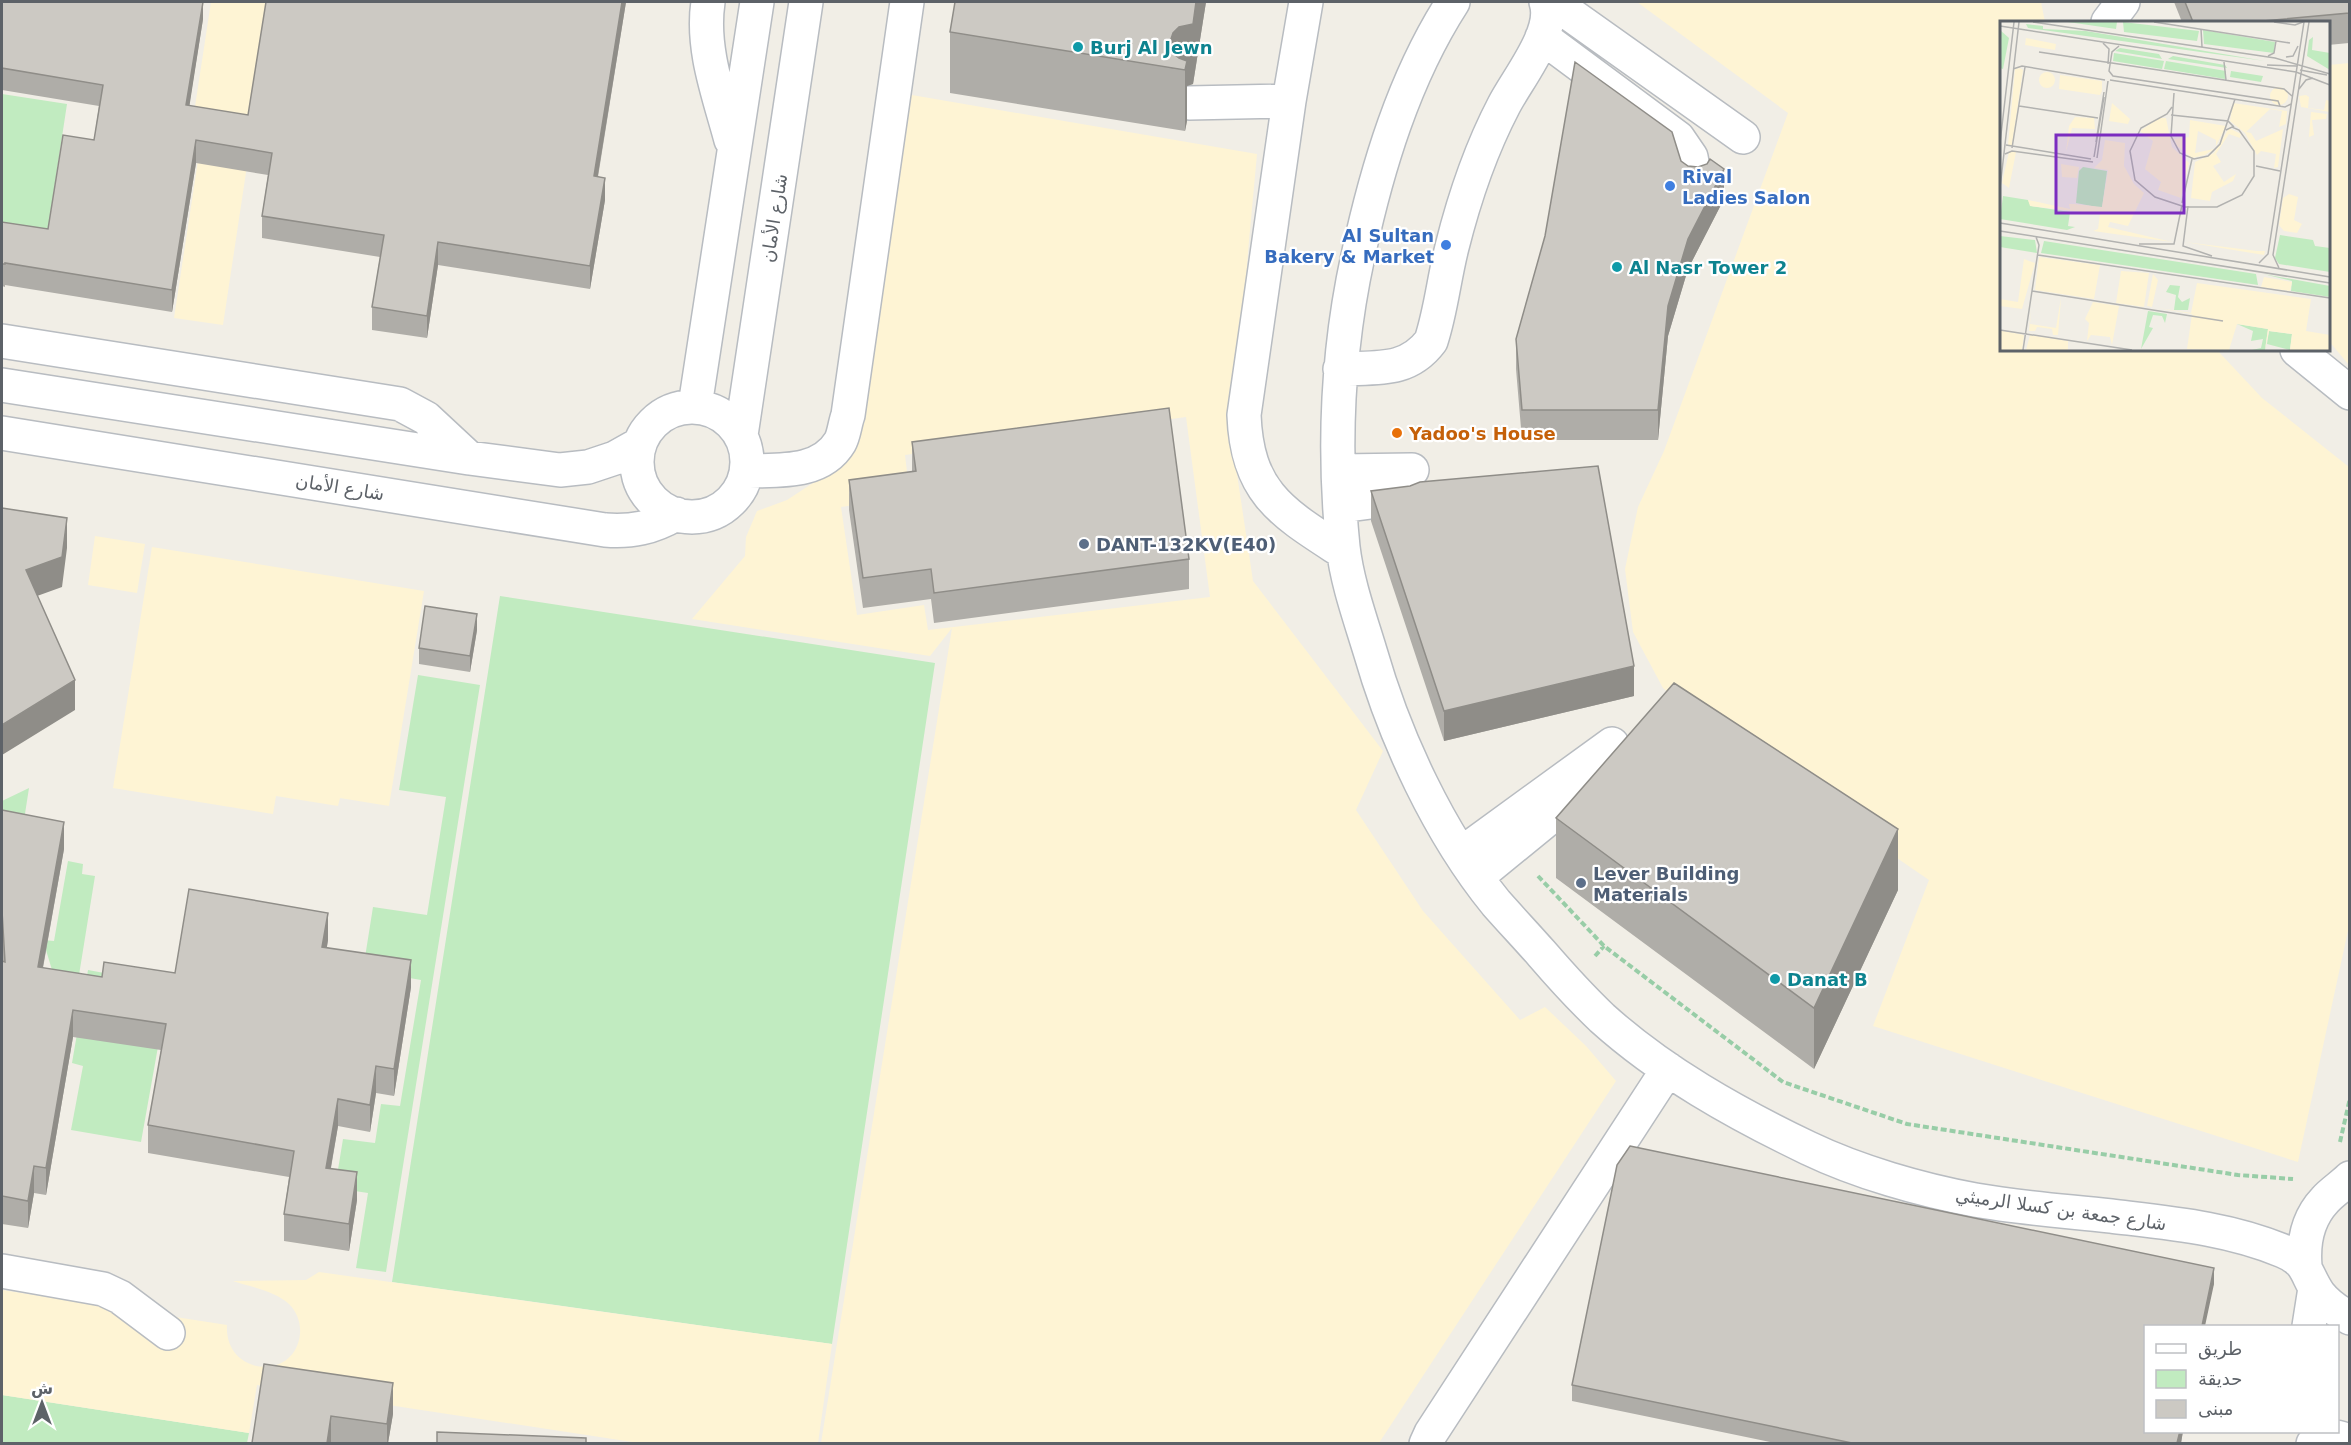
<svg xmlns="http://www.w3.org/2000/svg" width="2351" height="1445" font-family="'DejaVu Sans','Noto Sans Arabic',sans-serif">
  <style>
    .green { fill: #c1ebc0 }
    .sand { fill: #fef4d4; fill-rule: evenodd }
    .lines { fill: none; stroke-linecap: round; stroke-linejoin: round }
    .minor-casing { stroke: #b8bcc1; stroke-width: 36 }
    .path { stroke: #98cda7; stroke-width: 4; stroke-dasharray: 6 3; stroke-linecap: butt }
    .minor { stroke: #fff; stroke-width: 33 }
    .wall { fill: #afada8 }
    .shaded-wall { fill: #8f8d88 }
    .building { fill: #ccc9c3; stroke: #8f8d88; stroke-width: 1.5 }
    .culture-dot { fill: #0f9aa8; stroke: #fff; stroke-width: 2 }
    .shop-dot { fill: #3f7fe0; stroke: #fff; stroke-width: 2 }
    .food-dot { fill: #e8710a; stroke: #fff; stroke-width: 2 }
    .service-dot { fill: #5c6f8a; stroke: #fff; stroke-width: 2 }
    .labels { text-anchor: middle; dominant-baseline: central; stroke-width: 4.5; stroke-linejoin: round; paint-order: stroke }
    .culture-label { font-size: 18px; font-weight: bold; fill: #0d838f; stroke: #fff; text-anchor: start }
    .shop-label { font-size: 18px; font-weight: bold; fill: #366cbe; stroke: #fff; text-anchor: start }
    .street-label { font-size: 18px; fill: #5d6268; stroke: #fff }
    .food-label { font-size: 18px; font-weight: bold; fill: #c56008; stroke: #fff; text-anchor: start }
    .service-label { font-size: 18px; font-weight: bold; fill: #4e5e75; stroke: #fff; text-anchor: start }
    .inset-road { fill: none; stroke: #b2b2b0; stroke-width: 1.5 }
    .view { fill: #7b2cbf; fill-opacity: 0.15; stroke: #7b2cbf; stroke-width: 3 }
    .inset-edge { fill: none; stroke: #5d6268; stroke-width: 3 }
  </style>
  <rect width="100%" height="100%" fill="#f1eee6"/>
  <!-- green -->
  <path class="green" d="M 2,94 L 67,104 L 45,249 L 2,242 Z
    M 500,596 L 935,663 L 832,1344 L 392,1282 Z
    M 418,675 L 480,685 L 386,1272 L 356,1268 L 368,1193 L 335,1188 L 343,1139 L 375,1143 L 381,1104 L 400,1106 L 421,980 L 363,970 L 373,907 L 427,915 L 446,797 L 399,790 Z
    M 29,788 L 22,833 L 2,830 L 2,801 Z
    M 68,861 L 83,864 L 82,874 L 95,876 L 79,975 L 52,970 L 43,940 L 54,941 Z
    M 88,970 L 169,985 L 141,1142 L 71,1130 L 83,1066 L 72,1063 Z
    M 2,1395 L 249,1433 L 247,1443 L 2,1443 Z"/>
  <!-- sand -->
  <path class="sand" d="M 211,2 L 266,2 L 250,146 L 223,325 L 174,318 L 203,128 L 192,126 Z
    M 1637,2 L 2041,2 L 2045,22 L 2002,22 L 2002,350 L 2217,350 L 2262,398 L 2349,467 L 2349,926 L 2298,1162 L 1873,1026 L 1929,880 L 1710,730 L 1663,688 L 1633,632 L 1625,569 L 1638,507 L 1664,451 L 1788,113 Z
    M 2349,63 L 2350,63 L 2349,365 L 2328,340 L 2329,65 Z
    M 906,94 L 1257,154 L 1248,252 L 1234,454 L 1253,581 L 1383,751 L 1356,810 L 1423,911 L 1520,1020 L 1545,1007 L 1586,1046 L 1616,1081 L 1379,1443 L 821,1443 L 952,628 L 930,656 L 692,619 L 745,556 L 746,537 L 757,511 L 787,500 L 842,464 ZM 1186,417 L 1210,597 L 928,630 L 924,605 L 857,615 L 841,507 L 910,497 L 905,455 Z
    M 95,536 L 145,544 L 137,593 L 88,585 Z
    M 152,547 L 424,591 L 389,806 L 340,798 L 338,806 L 276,796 L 273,814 L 113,788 Z
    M 319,1272 L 832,1344 L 818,1443 L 639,1443 L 257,1385 L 249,1433 L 2,1395 L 2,1290 L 227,1325 C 224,1376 295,1382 300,1334 C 301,1323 297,1312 289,1304 C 275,1291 251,1287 233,1281 L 306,1280 Z"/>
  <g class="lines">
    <defs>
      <path id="minor" d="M 708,2 C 701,49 719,95 731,140
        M 1306,2 L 1289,101 L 1244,415 C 1247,494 1283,513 1343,552
        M 1453,2 C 1404,78 1377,168 1358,256 C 1337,352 1333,449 1343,547 C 1347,582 1360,618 1370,651 C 1395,738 1439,833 1496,903 C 1511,920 1527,937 1542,954 C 1561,976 1581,998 1602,1018 C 1662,1072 1735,1113 1808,1148 C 1858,1172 1921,1190 1975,1200 C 2020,1208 2066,1211 2111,1216 C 2169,1223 2228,1228 2283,1251 C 2309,1262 2305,1274 2319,1294 C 2327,1304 2338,1312 2350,1318
        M 1553,2 L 1743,137
        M 2108,22 L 2123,2
        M 1542,37 L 1678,138 L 1691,157 L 1695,179
        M 1189,103 L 1289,101
        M 2,341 L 400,404 L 426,418 L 469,458
        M 2297,350 L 2350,393
        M 1340,369 C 1376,367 1407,373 1431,341 C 1441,311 1444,278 1452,247 C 1464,199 1481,149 1504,105 C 1518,78 1556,32 1546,2
        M 2,385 L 469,458 L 560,470 L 588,467 L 615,458 L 640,444
        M 695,406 L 757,2
        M637 462a55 55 0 1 1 110 0a55 55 0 1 1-110 0Z
        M 2,433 L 605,530 C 632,532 652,528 676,514
        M 741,435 L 806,2
        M 747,471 C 779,470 821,474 840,442 C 844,435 845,423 848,415 L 907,2
        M 1339,471 L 1412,470
        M 1341,506 L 1408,497
        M 1462,853 L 1612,744
        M 1478,876 L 1609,769
        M 2305,1266 C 2303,1242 2308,1218 2325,1200 C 2332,1192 2342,1186 2350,1178
        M 2,1271 L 103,1289 L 120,1297 L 168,1333
        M 2309,1326 L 2315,1288
        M 1426,1444 L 1431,1433 L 1668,1069
        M 2313,1444 C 2325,1435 2337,1435 2350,1442"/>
    </defs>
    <!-- minor casing -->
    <use href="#minor" class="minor-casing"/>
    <!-- path -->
    <path class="path" d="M 1538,876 L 1604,946 L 1783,1082 L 1907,1124 L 2238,1175 L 2293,1179
      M 1595,956 L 1604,946
      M 2340,1142 L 2350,1098"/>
    <!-- minor -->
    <use href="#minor" class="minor"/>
  </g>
  <!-- wall -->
  <path class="wall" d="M 2,2 L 203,2 L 203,19 L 189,106 L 248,115 L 266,2 L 626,2 L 598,177 L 605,200 L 590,289 L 438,265 L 427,338 L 372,330 L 372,307 L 380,257 L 262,238 L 262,216 L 268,175 L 196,163 L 172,312 L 5,285 L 5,287 L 2,286 L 2,222 L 48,229 L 94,140 L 99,106 L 2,90 Z
    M 955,2 L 1206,2 L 1193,84 L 1187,86 L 1187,121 L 1185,131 L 950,93 L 950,32 Z
    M 2174,2 L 2349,2 L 2349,43 L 2328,45 L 2328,22 L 2182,22 Z
    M 1681,161 L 1724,199 L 1688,269 L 1668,336 L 1658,440 L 1522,440 L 1516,369 L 1516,339 L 1545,236 Z
    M 912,442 L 1189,559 L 1189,589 L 934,623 L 931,599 L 863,608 L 849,510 L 849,480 L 912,472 Z
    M 1371,491 L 1634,696 L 1444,741 L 1371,521 Z
    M 477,630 L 470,672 L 419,664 L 419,648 Z
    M 2,810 L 64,849 L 43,968 L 102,977 L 175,973 L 328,940 L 327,947 L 411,987 L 394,1096 L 376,1093 L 370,1132 L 338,1126 L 331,1168 L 357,1200 L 349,1251 L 284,1241 L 284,1214 L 289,1177 L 148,1153 L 148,1125 L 161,1050 L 73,1037 L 46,1195 L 34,1193 L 28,1228 L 2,1224 L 2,961 L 3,961 L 2,939 Z
    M 1556,818 L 1898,890 L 1814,1069 L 1556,878 Z
    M 2214,1284 L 2145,1431 L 2183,1431 L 2181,1443 L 1775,1443 L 1572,1401 L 1572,1385 Z
    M 264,1364 L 393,1414 L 388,1443 L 252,1443 Z"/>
  <!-- shaded-wall -->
  <path class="shaded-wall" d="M 203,2 L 203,19 L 186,128 L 186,105 Z
    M 622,2 L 626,2 L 594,199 L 594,176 Z
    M 1196,2 L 1206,2 L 1193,84 L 1187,86 L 1187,121 L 1185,131 L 1185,70 L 1170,68 L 1170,42 L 1173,33 Z
    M 196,140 L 196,163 L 172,312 L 172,290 Z
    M 1724,169 L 1724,199 L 1688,269 L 1668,336 L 1658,440 L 1658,410 L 1668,306 L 1688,239 Z
    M 605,178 L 605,200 L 590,289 L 590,266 Z
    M 438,242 L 438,265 L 427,338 L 427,316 Z
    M 67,518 L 67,548 L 62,587 L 26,600 L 26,570 Z
    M 477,614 L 477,630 L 470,672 L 470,656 Z
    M 1634,666 L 1634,696 L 1444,741 L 1444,711 Z
    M 75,680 L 75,710 L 2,755 L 2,725 Z
    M 64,822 L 64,849 L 38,994 L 38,967 Z
    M 1898,829 L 1898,890 L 1814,1069 L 1814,1008 Z
    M 328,913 L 328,940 L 322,974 L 322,947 Z
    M 411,960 L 411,987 L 394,1096 L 394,1069 Z
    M 73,1010 L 73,1037 L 46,1195 L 46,1168 Z
    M 376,1066 L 376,1093 L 370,1132 L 370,1105 Z
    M 338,1099 L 338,1126 L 326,1195 L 326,1168 Z
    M 34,1166 L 34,1193 L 28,1228 L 28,1201 Z
    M 357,1172 L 357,1200 L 349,1251 L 349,1224 Z
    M 2214,1268 L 2214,1284 L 2205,1326 L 2202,1326 Z
    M 393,1383 L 393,1414 L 388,1443 L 387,1443 L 387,1424 Z
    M 331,1416 L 331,1443 L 327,1443 Z
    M 2180,1431 L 2183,1431 L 2181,1443 L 2177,1443 Z"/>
  <!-- building -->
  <path class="building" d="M 2,2 L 203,2 L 186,105 L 248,115 L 266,2 L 622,2 L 594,176 L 605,178 L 590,266 L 438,242 L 427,316 L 372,307 L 384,235 L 262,216 L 272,153 L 196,140 L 172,290 L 5,263 L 5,264 L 2,264 L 2,222 L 48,229 L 63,135 L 94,140 L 103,85 L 2,68 Z
    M 955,2 L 1196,2 L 1193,24 L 1179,27 L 1173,33 L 1170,42 L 1173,53 L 1179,58 L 1187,61 L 1185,70 L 950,32 Z
    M 2185,2 L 2349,2 L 2349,13 L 2252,22 L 2193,22 Z
    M 1575,62 L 1672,132 L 1681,161 L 1688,166 L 1698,167 L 1707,164 L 1710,159 L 1724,169 L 1688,239 L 1668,306 L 1658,410 L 1522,410 L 1516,339 L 1545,236 Z
    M 1169,408 L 1189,559 L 934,593 L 931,569 L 863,578 L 849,480 L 916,471 L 912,442 Z
    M 1598,466 L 1634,666 L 1444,711 L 1371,491 L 1410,486 L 1420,482 Z
    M 2,508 L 67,518 L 62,557 L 26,570 L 75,680 L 2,725 Z
    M 425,606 L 477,614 L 470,656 L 419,648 Z
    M 1674,683 L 1898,829 L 1814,1008 L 1556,818 Z
    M 2,810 L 64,822 L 38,967 L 102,977 L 104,962 L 175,973 L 189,889 L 328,913 L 322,947 L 411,960 L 394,1069 L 376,1066 L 370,1105 L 338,1099 L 326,1168 L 357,1172 L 349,1224 L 284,1214 L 294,1151 L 148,1125 L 166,1024 L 73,1010 L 46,1168 L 34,1166 L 28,1201 L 2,1196 L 2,961 L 5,962 L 2,911 Z
    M 1630,1146 L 2214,1268 L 2202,1326 L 2145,1326 L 2145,1431 L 2180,1431 L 2177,1443 L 1852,1443 L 1572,1385 L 1617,1165 Z
    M 264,1364 L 393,1383 L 387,1424 L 331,1416 L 327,1443 L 252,1443 Z
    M 437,1432 L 586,1438 L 586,1443 L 437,1443 Z"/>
  <!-- markers -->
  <g class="culture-dot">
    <circle cx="1078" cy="47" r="6"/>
    <circle cx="1617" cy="267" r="6"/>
    <circle cx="1775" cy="979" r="6"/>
  </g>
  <g class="shop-dot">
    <circle cx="1670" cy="186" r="6"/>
    <circle cx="1446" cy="245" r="6"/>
  </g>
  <circle class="food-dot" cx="1397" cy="433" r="6"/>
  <g class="service-dot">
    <circle cx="1084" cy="544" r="6"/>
    <circle cx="1581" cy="883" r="6"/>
  </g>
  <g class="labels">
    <!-- culture labels -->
    <g class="culture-label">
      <text x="1090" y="47">Burj Al Jewn</text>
      <text x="1629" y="267">Al Nasr Tower 2</text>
      <text x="1787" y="979">Danat B</text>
    </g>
    <!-- shop labels -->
    <g class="shop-label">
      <text x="1682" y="176">Rival<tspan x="1682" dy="21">Ladies Salon</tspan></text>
      <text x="1434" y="235" text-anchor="end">Al Sultan<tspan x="1434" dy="21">Bakery &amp; Market</tspan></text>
    </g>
    <!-- street labels -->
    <g class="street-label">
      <text transform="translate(774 218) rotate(-81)">شارع الأمان</text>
      <text transform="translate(340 487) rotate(9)">شارع الأمان</text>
      <text transform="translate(2061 1209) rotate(8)">شارع جمعة بن كسلا الرميثي</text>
    </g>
    <!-- food labels -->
    <g class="food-label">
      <text x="1409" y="433">Yadoo's House</text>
    </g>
    <!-- service labels -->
    <g class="service-label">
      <text x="1096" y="544">DANT-132KV(E40)</text>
      <text x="1593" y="873">Lever Building<tspan x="1593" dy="21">Materials</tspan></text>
    </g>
  </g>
  <!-- overview -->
  <g transform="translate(2000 21)">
    <rect width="330" height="330" fill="#f1eee6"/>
    <path d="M 68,1 L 117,1 L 116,8 ZM 123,1 L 199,10 L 197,20 L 124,11 ZM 26,3 L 43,5 L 43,8 L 86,10 L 265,40 L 28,7 ZM 0,9 L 9,17 L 3,48 L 0,47 ZM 203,9 L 275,21 L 274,32 L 204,23 ZM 313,16 L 312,29 L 330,32 L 330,49 L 307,35 L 309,19 ZM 120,27 L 159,33 L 162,38 L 115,30 ZM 114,32 L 164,40 L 162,48 L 113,40 ZM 173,35 L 225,44 L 227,47 L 168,38 ZM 166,40 L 226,50 L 225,58 L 164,48 ZM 231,50 L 263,55 L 261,61 L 230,56 ZM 83,146 L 107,150 L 102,187 L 76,182 L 79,150 ZM 3,175 L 28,179 L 31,185 L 70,191 L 68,205 L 75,206 L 67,209 L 0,198 ZM 280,214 L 313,219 L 315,225 L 330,227 L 330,251 L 279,243 L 275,237 ZM 0,215 L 35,219 L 37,232 L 0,226 ZM 44,220 L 256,253 L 258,264 L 41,232 ZM 263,253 L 330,265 L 330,276 L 291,270 L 292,260 ZM 170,264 L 180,265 L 178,276 L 182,281 L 190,277 L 188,289 L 174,289 L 176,274 L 166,271 ZM 148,290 L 167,293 L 165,302 L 162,295 L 153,294 L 149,306 L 153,307 L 141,328 ZM 237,303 L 268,308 L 265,329 L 252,329 L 261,327 L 263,318 L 251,320 L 253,310 ZM 269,310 L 292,313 L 290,329 L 267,323 Z" fill="#c1ebc0"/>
    <path d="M 26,17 L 56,23 L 55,29 L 25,24 ZM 20,47 L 23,49 L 12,124 L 8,124 L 15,48 ZM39 59a8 8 0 1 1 16 0a8 8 0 1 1-16 0ZM 60,54 L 102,60 L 102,70 L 100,74 L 59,68 ZM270 75a9 9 0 1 1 18 0a9 9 0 1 1-18 0ZM 306,74 L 309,76 L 308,87 L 324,89 L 326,79 L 330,80 L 330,91 L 301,86 L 299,75 ZM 112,82 L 130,98 L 128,103 L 109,100 ZM 233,82 L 287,90 L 286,103 L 279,106 L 282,90 L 270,88 L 246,111 L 251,112 L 256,120 L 283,108 L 278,146 L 274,147 L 276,133 L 261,130 L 257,134 L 245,112 L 230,100 ZM 311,91 L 327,93 L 326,98 L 312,99 L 314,114 L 309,116 L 307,139 ZM 75,96 L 94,97 L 95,108 L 72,107 L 66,131 L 69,105 ZM 159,97 L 166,97 L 172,126 L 189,142 L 181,177 L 158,169 L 161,161 L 145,148 L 153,120 L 140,110 ZM 190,99 L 226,105 L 216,125 L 216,119 L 198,110 L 195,132 L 214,128 L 205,134 L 192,137 L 177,125 L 174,118 L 189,116 ZM 229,107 L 241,113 L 240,117 L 229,113 L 216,133 L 221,141 L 213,145 L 224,161 L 236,153 L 233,160 L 212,171 L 210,180 L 191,177 L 195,141 L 214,132 ZM 105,119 L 125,122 L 124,145 L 134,163 L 144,172 L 128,205 L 110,201 L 108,206 L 172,221 L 93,210 L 98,208 L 100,193 L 30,185 L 28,179 L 70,188 L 69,183 L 74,183 L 102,186 L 108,149 L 94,147 L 102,139 ZM 9,131 L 16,131 L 9,167 L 2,162 ZM 61,143 L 79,146 L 77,157 L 62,156 ZM 289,173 L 298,176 L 294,199 L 302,203 L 297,212 L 284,210 L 279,204 L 283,177 ZM 185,221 L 257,230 L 265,230 L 264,234 ZM 39,236 L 100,244 L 94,278 L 35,269 ZM 24,238 L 35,242 L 22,288 L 0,285 L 0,278 L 18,281 ZM 121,250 L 149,252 L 144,286 L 116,282 ZM 153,253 L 158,259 L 152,286 L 191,292 L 197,262 L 311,278 L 306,310 L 330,314 L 330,329 L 290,329 L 292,313 L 269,310 L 265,329 L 268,308 L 237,303 L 229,329 L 187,328 L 192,293 L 147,285 ZM 264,256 L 292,261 L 290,270 L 261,266 ZM 61,277 L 58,314 L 53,314 L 52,308 L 37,306 L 35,310 L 29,310 L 31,287 L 30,303 L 56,307 ZM 93,281 L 119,285 L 112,324 L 110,316 L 91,314 L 87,320 L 89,302 L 85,298 ZM 0,309 L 24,314 L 22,329 L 0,329 ZM 30,314 L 68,320 L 68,329 L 26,329 Z" fill="#fef4d4"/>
    <path class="inset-road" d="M 33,1 L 275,37 L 330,53M 154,1 L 290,22M 274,1 L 295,4 L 303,1M 0,5 L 296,51 L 330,64M 201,8 L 202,26M 103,22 L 109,28 L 108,43M 119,25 L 112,31 L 109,50 L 113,55 L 278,80 L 280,85M 39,31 L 284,68 L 292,75M 268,35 L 274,32 L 276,20M 286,36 L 293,35 L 298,25M 224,41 L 226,59M 267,44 L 297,45M 13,48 L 22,45 L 105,59M 300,49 L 327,54M 110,59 L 285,86 L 291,83M 299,68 L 306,59 L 313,57M 174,72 L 171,115 L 180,132 L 194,138 L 208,135 L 220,123 L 235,78M 19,85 L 98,97M 172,86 L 167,93 L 141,107 L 130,130 L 135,159 L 155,176 L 185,186 L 217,186 L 242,174 L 254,155 L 254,130 L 239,109 L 232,106 L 226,109M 171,94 L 228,100 L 234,106M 96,121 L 104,71M 0,122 L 14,1M 6,124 L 91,138M 12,127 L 25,46M 5,133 L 12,130 L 93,141M 94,136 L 104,76M 97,137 L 108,60M 256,145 L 280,150M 0,167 L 19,1M 182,182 L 192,138M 188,185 L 183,225 L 212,235M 0,202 L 330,256M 0,210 L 330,262M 139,223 L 174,223 L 182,184M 38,234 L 330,277M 259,242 L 268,233 L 304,1M 279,247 L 273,234 L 309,1M 32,270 L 223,300M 0,309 L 132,329M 23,329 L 39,224 L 36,216"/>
    <path class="view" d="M 56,114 L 184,114 L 184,192 L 56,192 Z"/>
    <rect width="330" height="330" class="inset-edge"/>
  </g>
  <!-- border -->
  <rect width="2351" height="1445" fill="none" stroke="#5d6268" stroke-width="6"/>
  <!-- legend -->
  <rect x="2144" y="1325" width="195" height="108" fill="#ffffff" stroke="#bec0c3" stroke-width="1.5"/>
  <rect x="2156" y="1344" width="30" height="9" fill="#ffffff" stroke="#bec0c3" stroke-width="1.5"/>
  <text x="2198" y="1355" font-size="18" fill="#5d6268">طريق</text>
  <rect x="2156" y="1370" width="30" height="18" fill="#c1ebc0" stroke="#bec0c3" stroke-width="1.5"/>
  <text x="2198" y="1385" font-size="18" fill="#5d6268">حديقة</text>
  <rect x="2156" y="1400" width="30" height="18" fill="#ccc9c3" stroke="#bec0c3" stroke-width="1.5"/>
  <text x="2198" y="1415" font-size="18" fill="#5d6268">مبنى</text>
  <!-- north arrow -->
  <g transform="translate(42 1403)" stroke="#ffffff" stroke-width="4.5" paint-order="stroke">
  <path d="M0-4.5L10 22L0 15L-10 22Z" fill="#5d6268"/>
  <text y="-9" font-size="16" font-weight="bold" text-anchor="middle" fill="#5d6268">ش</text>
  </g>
</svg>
